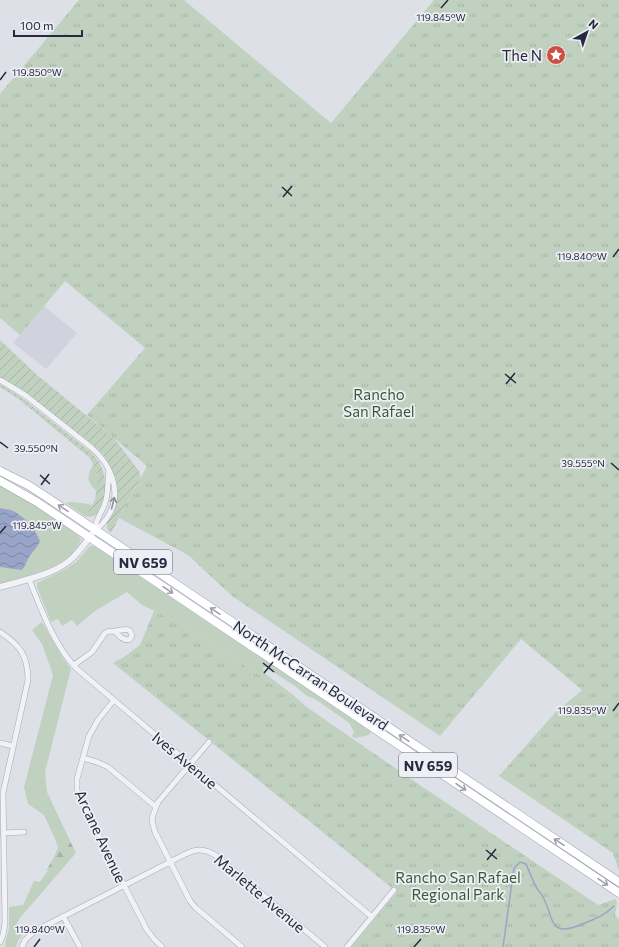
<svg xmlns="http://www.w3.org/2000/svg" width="619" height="947" font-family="Commissioner,sans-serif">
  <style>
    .built { fill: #d0d2dd }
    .grass { fill: #c0d2bf }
    .forest { fill: url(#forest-firs) }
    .park { fill: url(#park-tufts) }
    .garden { fill: url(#garden-furrows) }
    .water { fill: url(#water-waves) }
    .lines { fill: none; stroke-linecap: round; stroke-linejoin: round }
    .stream { stroke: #99a5c8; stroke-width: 1.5 }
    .minor-casing { stroke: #a7a9b5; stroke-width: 6 }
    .tertiary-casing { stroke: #a7a9b5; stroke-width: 7 }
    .primary-casing { stroke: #9ea1b3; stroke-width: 9 }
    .minor { stroke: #f1f2f6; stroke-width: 5 }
    .tertiary { stroke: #f1f2f6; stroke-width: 6 }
    .primary { stroke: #fff; stroke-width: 8 }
    .oneway { stroke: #8c8e9a }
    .oneway2 { stroke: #9e9fa9 }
    .ticks { fill: none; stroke: #272a3f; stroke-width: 1.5 }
    .labels { text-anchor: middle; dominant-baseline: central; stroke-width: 3.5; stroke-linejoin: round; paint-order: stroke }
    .shield { fill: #eeeff5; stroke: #636576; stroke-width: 1 }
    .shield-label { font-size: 14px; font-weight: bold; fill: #272a3f }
    .poi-label { font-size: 15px; fill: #272a3f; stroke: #eeeff5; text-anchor: end }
    .park-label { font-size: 15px; fill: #355a37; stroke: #eeeff5 }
    .street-label { font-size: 15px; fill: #272a3f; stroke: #eeeff5 }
    .ticks-label { font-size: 10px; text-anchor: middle; fill: #272a3f; stroke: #eeeff5; stroke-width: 3.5; stroke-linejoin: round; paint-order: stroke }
  </style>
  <defs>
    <pattern id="forest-firs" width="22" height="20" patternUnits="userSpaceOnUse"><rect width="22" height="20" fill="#c0d2bf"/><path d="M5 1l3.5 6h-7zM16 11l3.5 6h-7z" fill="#a5b4a5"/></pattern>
    <pattern id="park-tufts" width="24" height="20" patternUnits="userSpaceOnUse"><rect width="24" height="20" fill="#c0d2bf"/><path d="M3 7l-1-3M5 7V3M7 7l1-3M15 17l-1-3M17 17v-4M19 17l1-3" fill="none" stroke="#a5b4a5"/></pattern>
    <pattern id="garden-furrows" width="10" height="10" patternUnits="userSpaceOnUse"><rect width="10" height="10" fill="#c0d2bf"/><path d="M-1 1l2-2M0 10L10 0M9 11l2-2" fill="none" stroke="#a5b4a5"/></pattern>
    <pattern id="water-waves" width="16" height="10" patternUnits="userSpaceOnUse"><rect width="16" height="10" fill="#99a5c8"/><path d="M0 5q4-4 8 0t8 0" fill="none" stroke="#7d87a4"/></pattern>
  </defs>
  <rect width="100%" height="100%" fill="#dee0e8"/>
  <!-- built -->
  <path class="built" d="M 44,306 L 77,333 L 46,369 L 13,343 Z"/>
  <!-- grass -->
  <path class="grass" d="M 94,463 C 98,473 99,480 97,491 C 85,481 87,475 94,463 Z
    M 0,486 L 31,503 L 79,535 L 81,540 C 69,569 27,575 0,584 Z
    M 70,502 L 82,503 L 92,505 L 86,517 L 66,503 Z
    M 90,546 L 94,546 L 371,732 L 369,735 L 355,738 L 352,736 L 354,732 L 349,723 L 315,699 L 307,696 L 295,686 L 265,667 L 263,668 L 264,672 L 267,675 L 293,695 L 309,709 L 269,681 L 177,622 L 142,605 L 127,592 L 95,611 L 77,626 L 72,620 L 62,626 L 58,619 L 51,622 L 37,587 L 37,583 L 66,569 L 76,562 Z
    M 42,622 L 64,659 L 71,669 L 45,772 L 47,792 L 71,843 L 60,839 L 55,839 L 44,815 L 28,804 L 24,787 L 53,675 L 42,644 L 32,630 Z
    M 57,863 L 59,863 L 63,868 L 20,918 L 16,925 L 24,932 L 18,941 L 16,947 L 5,947 L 6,940 L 9,928 L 9,907 L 23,905 L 34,881 L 40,882 C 46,872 49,870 57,863 Z"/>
  <!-- forest -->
  <path class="forest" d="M 55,839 L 60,839 L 71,843 L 76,853 L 63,868 L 59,864 L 57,863 L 50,870 L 46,871 L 54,857 L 58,847 Z"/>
  <!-- park -->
  <path class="park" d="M 79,0 L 184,0 L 331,123 L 434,0 L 619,0 L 619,871 L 613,853 L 499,776 L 554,714 L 582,690 L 521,639 L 440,736 L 232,596 L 188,555 L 119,518 L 147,466 L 87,415 L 145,348 L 65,281 L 20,335 L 0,318 L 0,94 Z
    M 154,611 L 177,622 L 269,681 L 411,779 L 598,905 L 615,899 L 617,902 L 615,916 L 619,919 L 619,947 L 351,947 L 397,892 L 113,663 L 124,657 L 140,645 Z"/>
  <!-- garden -->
  <path class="garden" d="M 0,340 L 37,375 L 114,438 L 139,471 L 141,477 L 111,533 L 107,529 L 107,523 L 106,522 L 111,514 L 114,479 L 112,470 L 103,454 L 98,449 L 26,393 L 0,377 Z
    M 0,384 L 21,397 L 87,449 C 93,454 98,459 101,466 C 104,472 105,478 105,484 C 106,495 101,521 86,516 L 95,500 L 98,478 L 97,472 L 90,458 L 20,400 L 0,387 Z"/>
  <!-- water -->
  <path class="water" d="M 0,508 C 4,509 9,509 13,511 C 24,516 36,530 40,541 C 37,548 32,552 28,559 C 26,563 25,566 22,570 L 0,567 Z"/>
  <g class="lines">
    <!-- stream -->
    <path class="stream" d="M 503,947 L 514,868 L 520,862 L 526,864 C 530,873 533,882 538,890 C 539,892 541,893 542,895 C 555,918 547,940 585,923 C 597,918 605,915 614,906"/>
    <defs>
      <path id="minor" d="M 0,380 L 25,395 L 92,448 C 110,464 122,490 110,513 C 106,520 102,526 95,530 C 95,519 102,513 105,503 C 109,492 107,482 109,470
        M 29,579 C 41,609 54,645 77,669 L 372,917
        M 0,632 C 20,645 28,656 28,680 L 3,793 L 5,923 L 3,935 L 0,942
        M 74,665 L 92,652 L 105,633 C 109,630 111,632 115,631 C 123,630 130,626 132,636 L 129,640 C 122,640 119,636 115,631
        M 114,700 L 98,720 L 89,736 L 77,779 L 77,790 L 81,801 L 147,930 L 154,939 L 162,947
        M 209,742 L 158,802 L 153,815 L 152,821 L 155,832 L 190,901 L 195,907 L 242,947
        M 0,743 L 13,746
        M 83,758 L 97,762 L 108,767 L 156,807
        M 3,833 L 24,832
        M 63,916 L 80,947
        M 22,947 L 25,940 L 35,931 L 170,862 C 188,853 198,843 218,857 L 325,947
        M 347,947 L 394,890"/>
      <path id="tertiary" d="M 0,587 C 23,580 50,576 69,561 C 80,552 87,540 95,530"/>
      <path id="primary" d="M 0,471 L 28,485 L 45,496 L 619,882
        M 0,481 L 37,502 L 619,893"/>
    </defs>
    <!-- minor casing -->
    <use href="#minor" class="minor-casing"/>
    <!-- tertiary casing -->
    <use href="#tertiary" class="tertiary-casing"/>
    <!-- primary casing -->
    <use href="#primary" class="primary-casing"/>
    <!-- minor -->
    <use href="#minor" class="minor"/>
    <!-- tertiary -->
    <use href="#tertiary" class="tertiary"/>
    <!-- primary -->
    <use href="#primary" class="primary"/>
  </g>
  <!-- one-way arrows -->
  <defs><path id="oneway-shaft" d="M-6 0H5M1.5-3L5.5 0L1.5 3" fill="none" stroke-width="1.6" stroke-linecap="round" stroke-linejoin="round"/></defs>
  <use class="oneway" href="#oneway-shaft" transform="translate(113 503) rotate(-76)"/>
  <g class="oneway2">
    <use href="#oneway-shaft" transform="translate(63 508) rotate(-146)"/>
    <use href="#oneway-shaft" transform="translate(168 590) rotate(34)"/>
    <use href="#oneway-shaft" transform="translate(215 611) rotate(-146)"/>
    <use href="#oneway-shaft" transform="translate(404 738) rotate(-146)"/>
    <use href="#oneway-shaft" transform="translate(461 787) rotate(34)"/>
    <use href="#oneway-shaft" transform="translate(559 842) rotate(-146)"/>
    <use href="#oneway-shaft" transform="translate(603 882) rotate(34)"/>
  </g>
  <!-- ticks -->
  <path class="ticks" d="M 441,8 L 448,0M 0,80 L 6,72M 282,187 L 292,196M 283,197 L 292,186M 613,257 L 619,249M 505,374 L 516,383M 506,384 L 515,373M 0,442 L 8,448M 611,463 L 619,470M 40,475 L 50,484M 41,485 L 49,474M 0,533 L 6,526M 263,663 L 274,672M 264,673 L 273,662M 613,711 L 619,703M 486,850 L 497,859M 487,860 L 496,849M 34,947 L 40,939M 414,947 L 421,939"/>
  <!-- icons -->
  <defs>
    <symbol id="sight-disc" viewBox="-11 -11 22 22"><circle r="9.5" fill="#cd4e43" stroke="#eeeff5"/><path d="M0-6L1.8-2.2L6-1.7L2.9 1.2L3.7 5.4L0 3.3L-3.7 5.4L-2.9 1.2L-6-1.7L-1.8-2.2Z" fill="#fff"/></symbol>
  </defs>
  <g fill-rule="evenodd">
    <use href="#sight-disc" x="545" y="44" width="22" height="22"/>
  </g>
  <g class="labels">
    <!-- shield labels -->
    <g class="shield">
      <rect x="114" y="550" width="58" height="24" rx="3"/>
      <rect x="399" y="753" width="58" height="24" rx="3"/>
    </g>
    <g class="shield-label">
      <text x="143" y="562">NV 659</text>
      <text x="428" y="765">NV 659</text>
    </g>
    <!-- poi labels -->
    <g class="poi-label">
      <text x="542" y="55">The N</text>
    </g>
    <!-- park labels -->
    <g class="park-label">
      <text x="379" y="394">Rancho<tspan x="379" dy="17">San Rafael</tspan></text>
      <text x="458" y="877">Rancho San Rafael<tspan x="458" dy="17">Regional Park</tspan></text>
    </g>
    <!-- street labels -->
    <g class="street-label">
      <text transform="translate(311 675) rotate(34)">North McCarran Boulevard</text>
      <text transform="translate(185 760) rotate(40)">Ives Avenue</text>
      <text transform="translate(101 836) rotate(65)">Arcane Avenue</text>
      <text transform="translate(260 893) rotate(40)">Marlette Avenue</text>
    </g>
  </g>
  <g class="ticks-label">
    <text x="441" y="21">119.845°W</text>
    <text x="37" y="76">119.850°W</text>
    <text x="582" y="260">119.840°W</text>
    <text x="36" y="452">39.550°N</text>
    <text x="583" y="467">39.555°N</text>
    <text x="37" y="529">119.845°W</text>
    <text x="582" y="714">119.835°W</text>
    <text x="40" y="933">119.840°W</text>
    <text x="421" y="933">119.835°W</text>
  </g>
  <!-- north arrow -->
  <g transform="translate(587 32) rotate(40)" stroke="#eeeff5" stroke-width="3" paint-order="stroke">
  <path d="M0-3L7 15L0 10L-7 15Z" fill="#272a3f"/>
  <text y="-6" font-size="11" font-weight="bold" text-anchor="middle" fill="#272a3f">N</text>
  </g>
  <!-- scale -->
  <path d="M14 30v6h68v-6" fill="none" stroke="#272a3f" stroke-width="2"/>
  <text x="20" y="30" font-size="12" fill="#272a3f" stroke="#eeeff5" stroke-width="3" paint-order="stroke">100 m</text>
</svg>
